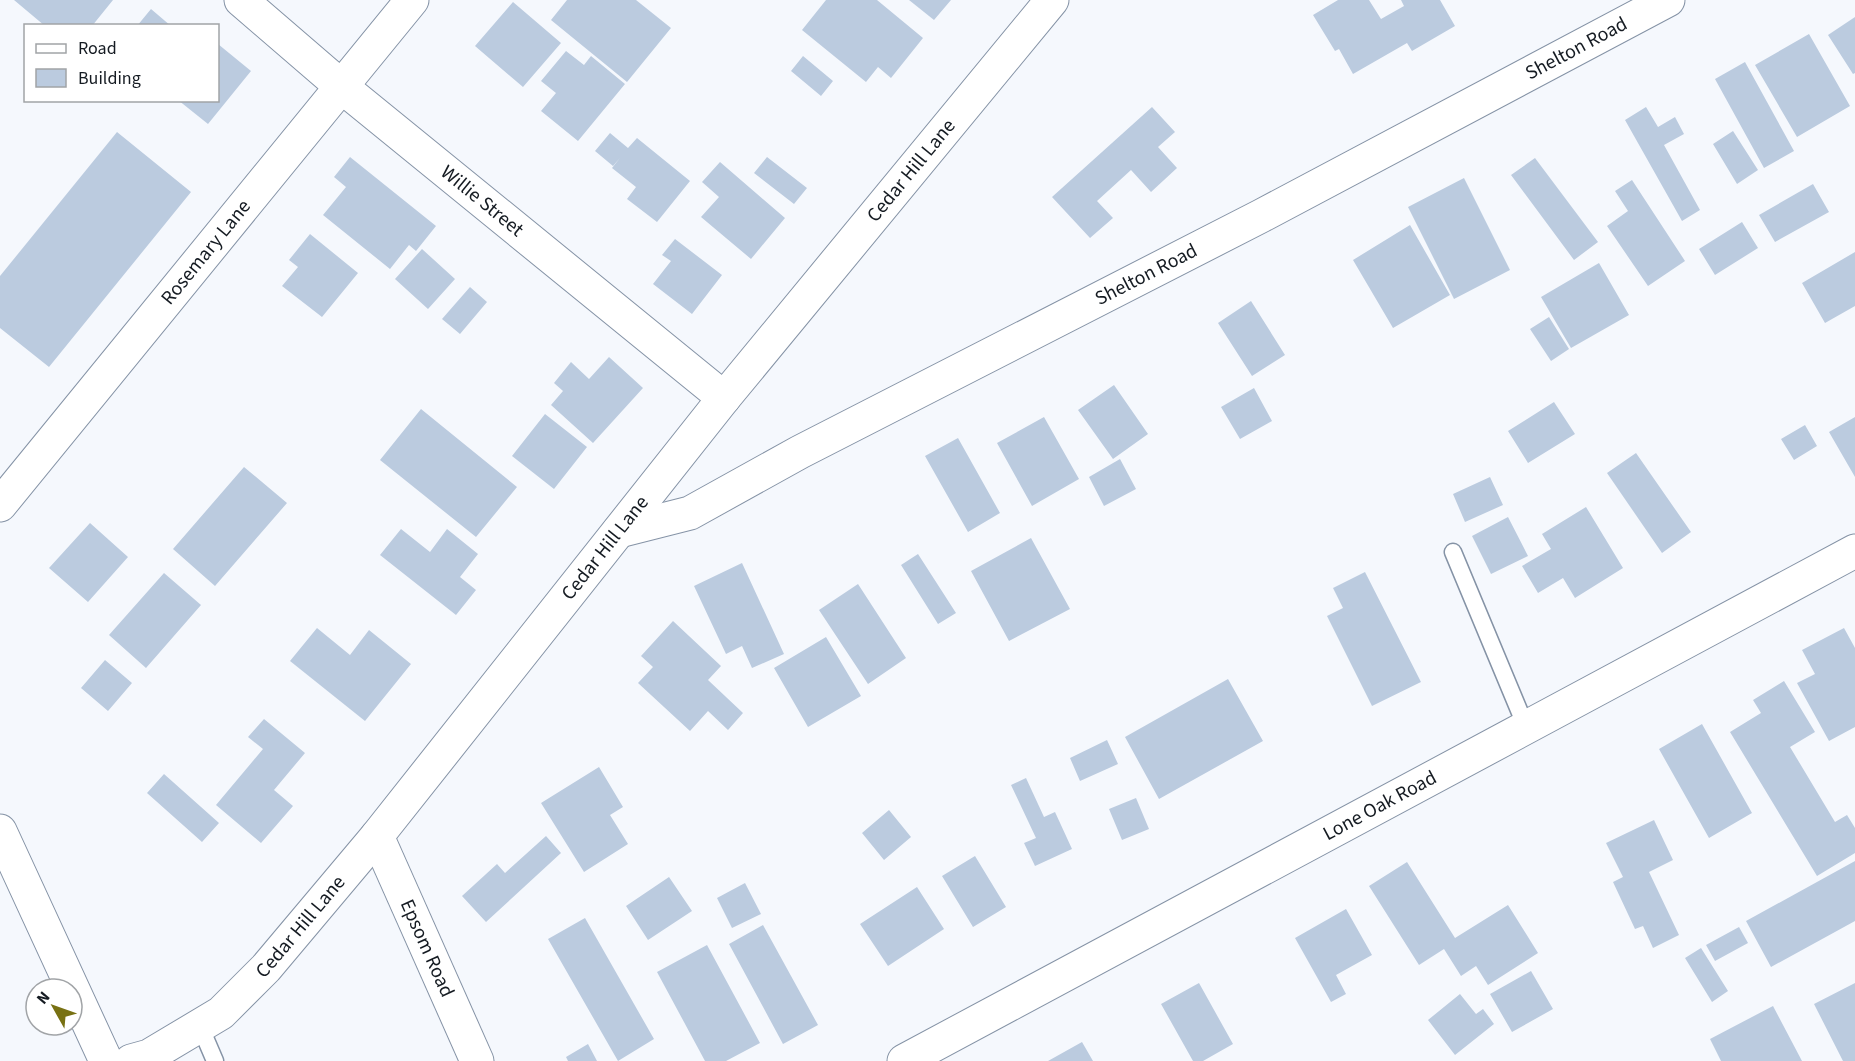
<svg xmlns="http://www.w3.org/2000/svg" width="1855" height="1061" font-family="'Source Sans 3',sans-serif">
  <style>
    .building { fill: #bbcbdf }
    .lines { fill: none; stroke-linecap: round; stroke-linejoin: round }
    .service-casing { stroke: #8593a6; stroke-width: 19 }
    .minor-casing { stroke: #8593a6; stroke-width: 35 }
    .secondary-casing { stroke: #8593a6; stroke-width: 35 }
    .service { stroke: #fff; stroke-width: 16 }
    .minor { stroke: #fff; stroke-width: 33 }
    .secondary { stroke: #fff; stroke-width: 33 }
    .labels { text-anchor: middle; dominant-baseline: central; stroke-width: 6; stroke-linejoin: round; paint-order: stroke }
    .street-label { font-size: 20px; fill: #151b22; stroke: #fff }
  </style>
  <rect width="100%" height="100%" fill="#f5f8fd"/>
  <!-- building -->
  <path class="building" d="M 14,0 L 113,0 L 92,26 L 45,26 Z
    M 567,0 L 636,0 L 671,28 L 627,82 L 551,20 Z
    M 826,0 L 877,0 L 923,38 L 891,78 L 878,67 L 866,82 L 802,30 Z
    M 909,0 L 951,0 L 934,20 Z
    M 1338,0 L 1369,0 L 1381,19 L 1404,6 L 1401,0 L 1440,0 L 1455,26 L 1412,51 L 1407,43 L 1353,74 L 1339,49 L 1335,51 L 1313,15 Z
    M 513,2 L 561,43 L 523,87 L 475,46 Z
    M 151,9 L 171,26 L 137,26 Z
    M 1855,17 L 1855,73 L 1853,74 L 1828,35 Z
    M 1809,34 L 1850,106 L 1797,137 L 1755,65 Z
    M 218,44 L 251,71 L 208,124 L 178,100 L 218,100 Z
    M 566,51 L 584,65 L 591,56 L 625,84 L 578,141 L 541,111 L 556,93 L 541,81 Z
    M 803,56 L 833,81 L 821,96 L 791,71 Z
    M 1745,62 L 1794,151 L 1764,168 L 1715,79 Z
    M 1152,107 L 1175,132 L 1158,147 L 1177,168 L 1151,192 L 1131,170 L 1097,201 L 1113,218 L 1090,238 L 1052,197 Z
    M 1646,107 L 1658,127 L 1675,117 L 1684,134 L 1664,145 L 1700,210 L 1682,221 L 1625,120 Z
    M 1733,131 L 1758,170 L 1737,184 L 1713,144 Z
    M 117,132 L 191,192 L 49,367 L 0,328 L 0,276 Z
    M 610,133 L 628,148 L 637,138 L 690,181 L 657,222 L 627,199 L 636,187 L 612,168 L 620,158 L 613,166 L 595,151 Z
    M 350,157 L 436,226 L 416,251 L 409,245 L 390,269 L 323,215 L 346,187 L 334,177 Z
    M 767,157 L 807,188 L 794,204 L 754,173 Z
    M 1535,158 L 1598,242 L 1574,260 L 1511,175 Z
    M 720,162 L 785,218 L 751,259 L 701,217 L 719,197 L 702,182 Z
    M 1464,178 L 1510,270 L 1454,299 L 1408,207 Z
    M 1632,180 L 1685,261 L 1648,286 L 1607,226 L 1628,211 L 1615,191 Z
    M 1813,184 L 1829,212 L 1775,242 L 1759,215 Z
    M 1742,222 L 1758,248 L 1715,275 L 1699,249 Z
    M 1410,225 L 1450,295 L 1393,328 L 1353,260 Z
    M 310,234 L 358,273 L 322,317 L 282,286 L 298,267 L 289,260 Z
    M 675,239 L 722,275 L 692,314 L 653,284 L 671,261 L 662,255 Z
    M 422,249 L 455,279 L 428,309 L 395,279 Z
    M 1855,252 L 1855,306 L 1825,323 L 1802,283 Z
    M 1599,263 L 1629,315 L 1571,348 L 1541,297 Z
    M 470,287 L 487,302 L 460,334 L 442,319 Z
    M 1251,301 L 1285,355 L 1252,376 L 1218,323 Z
    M 1549,317 L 1569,349 L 1551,361 L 1530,329 Z
    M 609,357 L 643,388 L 593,443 L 551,405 L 563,391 L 554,383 L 571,362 L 589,379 Z
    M 1114,385 L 1148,434 L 1113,459 L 1078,410 Z
    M 1254,388 L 1272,421 L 1240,439 L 1221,407 Z
    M 1554,402 L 1575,434 L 1528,463 L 1508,431 Z
    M 421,409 L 517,487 L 476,537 L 380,460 Z
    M 545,414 L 587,447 L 554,489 L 512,456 Z
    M 1044,417 L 1079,479 L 1032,506 L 997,443 Z
    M 1855,417 L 1855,477 L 1829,432 Z
    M 1805,425 L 1817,446 L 1794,460 L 1781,439 Z
    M 958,438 L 1000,513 L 968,532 L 925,456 Z
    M 1636,453 L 1691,532 L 1662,553 L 1607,473 Z
    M 1120,459 L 1136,489 L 1104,506 L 1089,477 Z
    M 244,467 L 287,503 L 215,586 L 173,549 Z
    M 1490,477 L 1503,505 L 1465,522 L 1453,494 Z
    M 1586,507 L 1623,568 L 1575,598 L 1563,578 L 1538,593 L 1522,566 L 1551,549 L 1542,534 Z
    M 1508,517 L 1528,556 L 1491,574 L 1472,536 Z
    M 90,523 L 128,557 L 88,602 L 49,568 Z
    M 401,529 L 430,552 L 447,529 L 478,554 L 460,577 L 476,590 L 456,615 L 380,555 Z
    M 1031,538 L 1070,609 L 1009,641 L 971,571 Z
    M 918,554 L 956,613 L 938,624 L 901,565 Z
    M 742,563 L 784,654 L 752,668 L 742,646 L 726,654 L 694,586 Z
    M 1365,572 L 1421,682 L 1372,706 L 1327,616 L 1343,608 L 1333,588 Z
    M 164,573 L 201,605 L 146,668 L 109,635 Z
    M 858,584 L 906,658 L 868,684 L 819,610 Z
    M 673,621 L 721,666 L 708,680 L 743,713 L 728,730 L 708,711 L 690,731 L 638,683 L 653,667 L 641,656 Z
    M 317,628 L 350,655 L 369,630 L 411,664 L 365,721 L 290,661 Z
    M 1844,628 L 1855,648 L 1855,727 L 1829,741 L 1797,683 L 1815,674 L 1802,650 Z
    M 826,637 L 861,696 L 808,727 L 774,668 Z
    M 105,660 L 132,683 L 108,711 L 81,688 Z
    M 1228,679 L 1263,741 L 1159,799 L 1125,737 Z
    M 1784,681 L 1815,732 L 1790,747 L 1835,822 L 1847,815 L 1855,828 L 1855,853 L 1817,876 L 1730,732 L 1761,713 L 1753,700 Z
    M 264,719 L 305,753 L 274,790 L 293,806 L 261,843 L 216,805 L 263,749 L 248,737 Z
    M 1702,724 L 1752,813 L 1709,838 L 1659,749 Z
    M 1107,740 L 1118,764 L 1080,781 L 1070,758 Z
    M 599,767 L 623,807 L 610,815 L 628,844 L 584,872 L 541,803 Z
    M 164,774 L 219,823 L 202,842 L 147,793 Z
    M 1026,778 L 1044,817 L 1055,812 L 1072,849 L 1035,866 L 1024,843 L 1036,838 L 1011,785 Z
    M 1136,798 L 1149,829 L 1122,840 L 1109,809 Z
    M 889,810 L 911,837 L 884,860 L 862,833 Z
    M 1654,820 L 1673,860 L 1649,872 L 1679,935 L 1653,948 L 1643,926 L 1635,929 L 1613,882 L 1623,877 L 1606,843 Z
    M 546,836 L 561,853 L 486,922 L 462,896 L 497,864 L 505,873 Z
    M 975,856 L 1006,907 L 973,927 L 942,876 Z
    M 1855,861 L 1855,921 L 1771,967 L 1746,921 Z
    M 1407,862 L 1455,938 L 1508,905 L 1538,953 L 1488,985 L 1476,966 L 1461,976 L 1444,949 L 1419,965 L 1369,886 Z
    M 669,877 L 692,911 L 648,940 L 626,906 Z
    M 745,883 L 761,914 L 732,928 L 717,898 Z
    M 917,887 L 944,929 L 888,966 L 860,924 Z
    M 1346,909 L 1372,955 L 1336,975 L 1346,994 L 1331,1002 L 1295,938 Z
    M 585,918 L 654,1039 L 618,1061 L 548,939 Z
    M 763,925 L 818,1025 L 783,1044 L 729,944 Z
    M 1739,927 L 1748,943 L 1715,961 L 1706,945 Z
    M 707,945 L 760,1043 L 726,1061 L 705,1061 L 657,972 Z
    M 1701,948 L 1728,991 L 1712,1002 L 1685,958 Z
    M 1531,971 L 1553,1009 L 1512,1032 L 1490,994 Z
    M 1199,983 L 1233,1044 L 1203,1061 L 1193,1061 L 1161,1004 Z
    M 1855,983 L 1855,1061 L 1843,1061 L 1814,1004 Z
    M 1460,994 L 1476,1014 L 1483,1009 L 1494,1024 L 1455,1055 L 1428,1020 Z
    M 1773,1006 L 1802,1061 L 1721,1061 L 1710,1039 Z
    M 1082,1042 L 1093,1061 L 1048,1061 Z
    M 588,1044 L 597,1061 L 568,1061 L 566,1057 Z"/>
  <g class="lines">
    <defs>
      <path id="service" d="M 1453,552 L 1526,727
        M 200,1026 L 215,1061"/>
      <g id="minor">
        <path id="s1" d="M 241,0 L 342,87 L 724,398"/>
        <path id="s2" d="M 0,505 L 412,0"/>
        <path id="s3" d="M 619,531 L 690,513 L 800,452 L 1261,216 L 1668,0"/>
        <path id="s4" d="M 377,836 L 477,1061"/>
        <path id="s5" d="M 131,1061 L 149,1056 L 221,1013 L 266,968 L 377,836 L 724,398 L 1052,0"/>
        <path id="s6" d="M 904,1061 L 1855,551"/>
      </g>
      <path id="secondary" d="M 0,831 L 106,1061"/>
    </defs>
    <!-- service casing -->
    <use href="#service" class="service-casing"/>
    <!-- minor casing -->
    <use href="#minor" class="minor-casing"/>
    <!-- secondary casing -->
    <use href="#secondary" class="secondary-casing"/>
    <!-- service -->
    <use href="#service" class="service"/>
    <!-- minor -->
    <use href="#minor" class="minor"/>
    <!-- secondary -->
    <use href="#secondary" class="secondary"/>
  </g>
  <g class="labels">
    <!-- street labels -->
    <g class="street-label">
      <text stroke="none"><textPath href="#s3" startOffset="1074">Shelton Road</textPath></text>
      <text stroke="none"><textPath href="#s5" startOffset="1192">Cedar Hill Lane</textPath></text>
      <text stroke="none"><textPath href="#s1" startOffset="314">Willie Street</textPath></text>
      <text stroke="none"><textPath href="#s2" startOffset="326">Rosemary Lane</textPath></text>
      <text stroke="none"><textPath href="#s3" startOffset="588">Shelton Road</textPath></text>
      <text stroke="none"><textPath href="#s5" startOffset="706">Cedar Hill Lane</textPath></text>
      <text stroke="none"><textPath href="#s6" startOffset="540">Lone Oak Road</textPath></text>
      <text stroke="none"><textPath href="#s5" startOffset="220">Cedar Hill Lane</textPath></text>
      <text stroke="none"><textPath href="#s4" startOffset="123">Epsom Road</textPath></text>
    </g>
  </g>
  <!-- legend -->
  <rect x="24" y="24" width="195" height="78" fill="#ffffff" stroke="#a1a4a7" stroke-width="1.5"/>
  <rect x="36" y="44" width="30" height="9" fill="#ffffff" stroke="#a1a4a7" stroke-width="1.5"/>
  <text x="78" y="54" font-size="18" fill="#151b22">Road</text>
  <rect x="36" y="69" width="30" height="18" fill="#bbcbdf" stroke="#a1a4a7" stroke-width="1.5"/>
  <text x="78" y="84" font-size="18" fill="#151b22">Building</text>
  <!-- north arrow -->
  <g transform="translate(54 1007) rotate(310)"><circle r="28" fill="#ffffff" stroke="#a1a4a7" stroke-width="1.5"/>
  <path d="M0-4.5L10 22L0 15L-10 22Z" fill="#787113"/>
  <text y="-9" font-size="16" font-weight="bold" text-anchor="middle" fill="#151b22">N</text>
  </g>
</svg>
